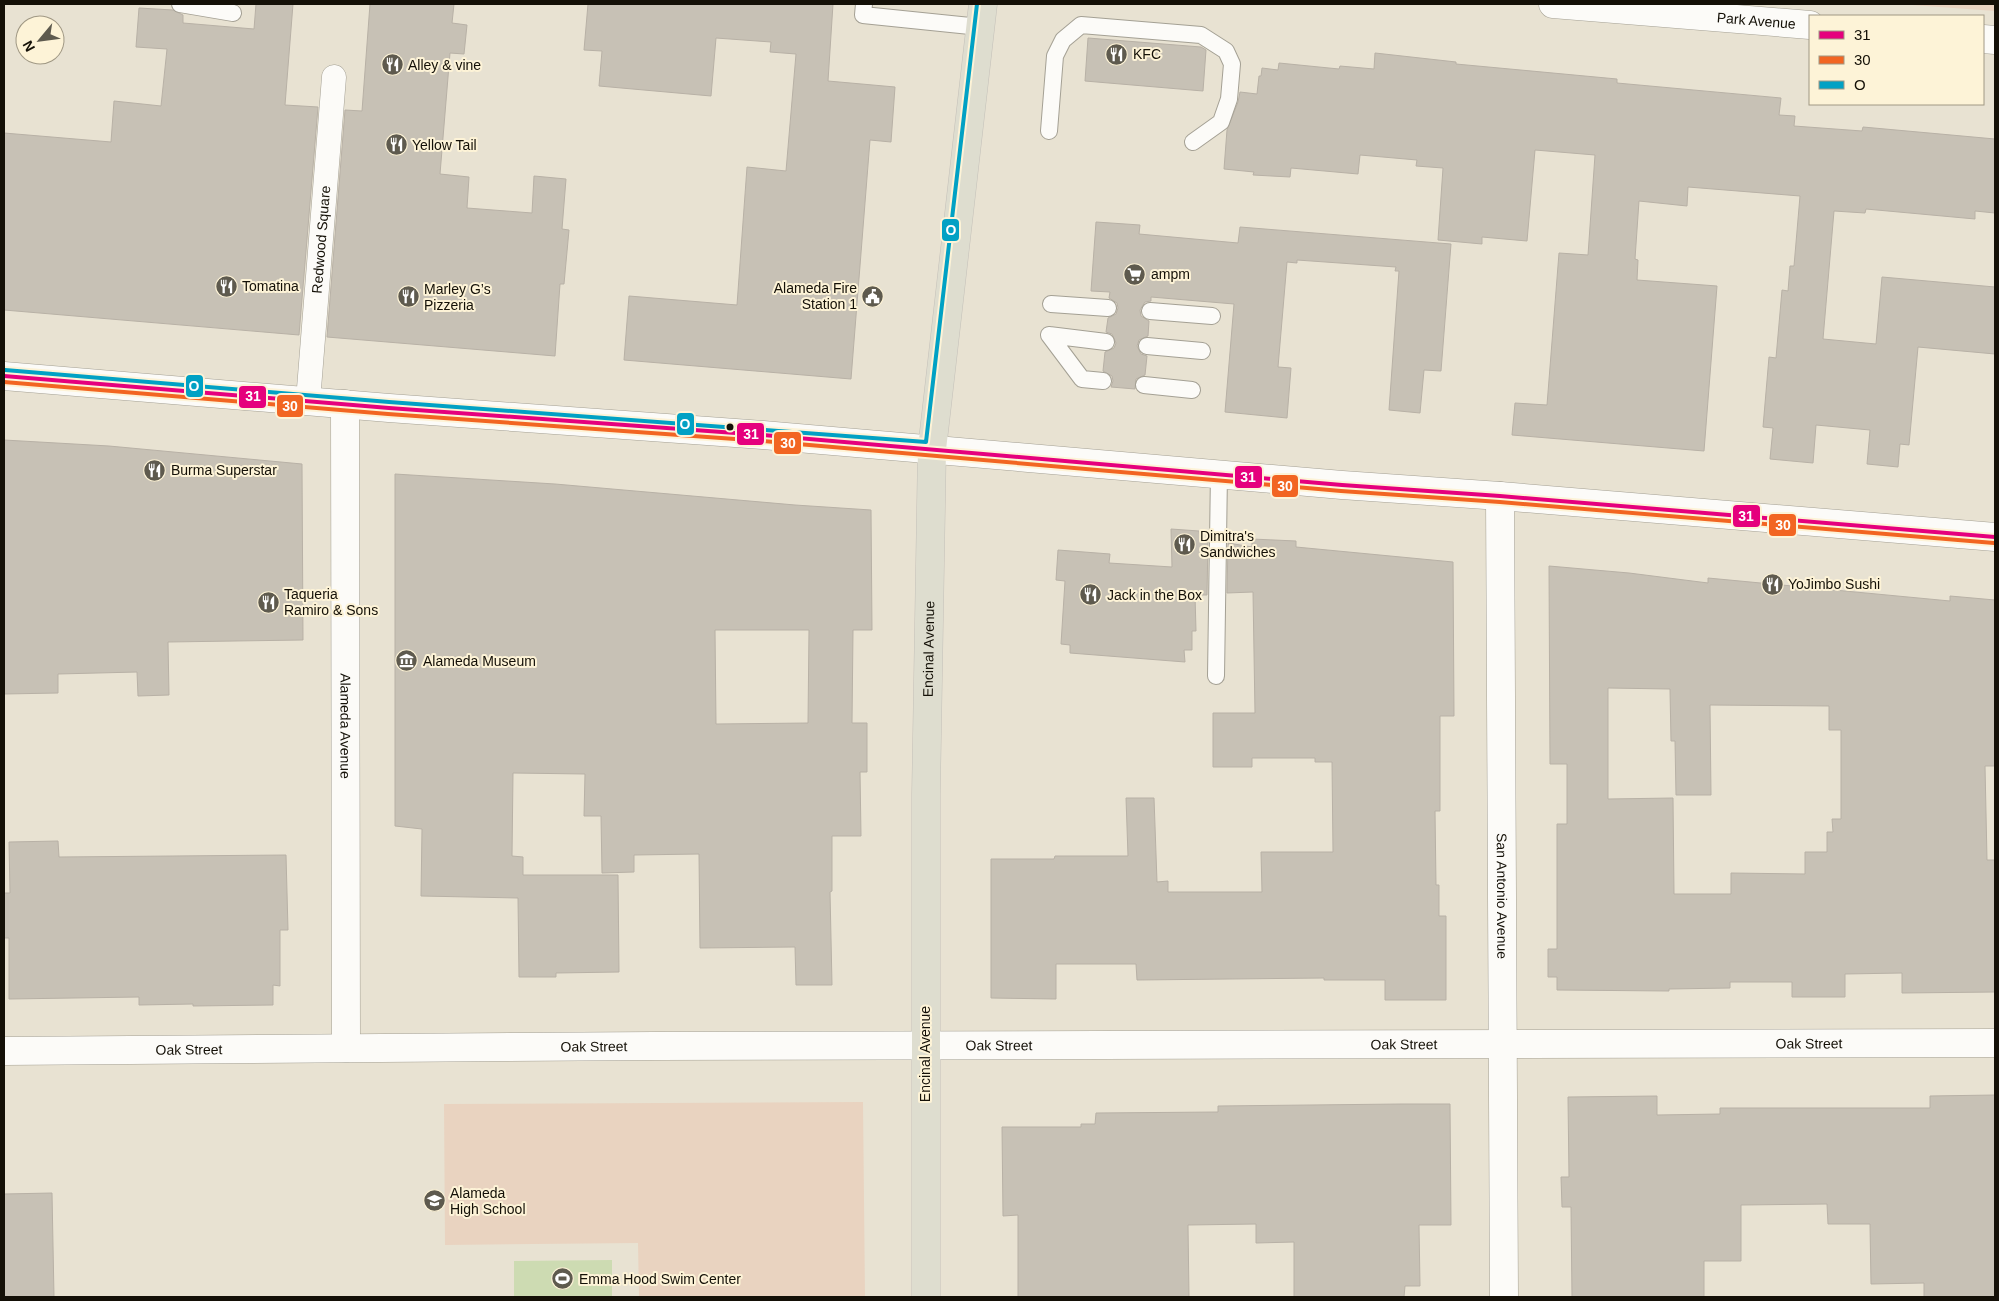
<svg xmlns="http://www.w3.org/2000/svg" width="1999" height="1301" font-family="Arial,sans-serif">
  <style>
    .green { fill: #e9d3c0 }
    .water { fill: #cddbb2 }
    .building { fill: #c7c1b5; stroke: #b8b1a6; fill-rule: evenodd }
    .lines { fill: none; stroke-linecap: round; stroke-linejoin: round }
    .service-casing { stroke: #a4a094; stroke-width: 18 }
    .pedestrian-casing { stroke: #a4a094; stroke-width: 25 }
    .minor-casing { stroke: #a4a094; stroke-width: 29 }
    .secondary-casing { stroke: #a4a094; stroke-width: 29 }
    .primary-casing { stroke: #c4c0b9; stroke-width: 29 }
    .service { stroke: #fcfbf8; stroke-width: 16 }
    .pedestrian { stroke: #fcfbf8; stroke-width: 24 }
    .minor { stroke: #fcfbf8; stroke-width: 28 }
    .secondary { stroke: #fcfbf8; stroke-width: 28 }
    .primary { stroke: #deddcf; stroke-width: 28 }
    .bus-1-casing { stroke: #fdf3d7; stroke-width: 8 }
    .bus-2-casing { stroke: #fdf3d7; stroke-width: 8 }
    .bus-3-casing { stroke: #fdf3d7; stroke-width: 8 }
    .bus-1 { stroke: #e5007d; stroke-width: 4 }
    .bus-2 { stroke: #f26522; stroke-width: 4 }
    .bus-3 { stroke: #01a1c4; stroke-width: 4 }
    .bus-dot { fill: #141007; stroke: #fdf3d7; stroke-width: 2 }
    .labels { text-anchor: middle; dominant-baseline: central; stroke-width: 4; stroke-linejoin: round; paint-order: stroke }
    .street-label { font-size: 14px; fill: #141007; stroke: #fdf3d7 }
    .poi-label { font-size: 14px; fill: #141007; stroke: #fdf3d7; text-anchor: start }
    .line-badge { stroke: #fdf3d7; stroke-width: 2 }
    .badge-label { font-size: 14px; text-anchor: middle; font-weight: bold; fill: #fff }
  </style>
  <rect width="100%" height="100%" fill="#e8e2d2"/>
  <!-- green -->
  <path class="green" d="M 1898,4 L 1995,4 L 1995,11 Z
    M 863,1102 L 865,1297 L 639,1297 L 638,1243 L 445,1245 L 444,1104 Z"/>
  <!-- water -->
  <path class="water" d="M 612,1260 L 612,1297 L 514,1297 L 514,1261 Z"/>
  <!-- building -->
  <path class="building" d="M 256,4 L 293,4 L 285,105 L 318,107 L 299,335 L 4,310 L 4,133 L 111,142 L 114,101 L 161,106 L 167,49 L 136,47 L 139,8 L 173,10 L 183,15 L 183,23 L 254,29 Z
    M 370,4 L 454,4 L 452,23 L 467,25 L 464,54 L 450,53 L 440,174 L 469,177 L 467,208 L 532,213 L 534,176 L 566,179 L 562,229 L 569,230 L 564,284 L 560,284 L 555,356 L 327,337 L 345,110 L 362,111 Z
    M 588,4 L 833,4 L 828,81 L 895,87 L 891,142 L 870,140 L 851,379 L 624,360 L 629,296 L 737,305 L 747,167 L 786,171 L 796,54 L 770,52 L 771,42 L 716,38 L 711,96 L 599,86 L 602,51 L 584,50 Z
    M 1088,38 L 1201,47 L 1206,50 L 1203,91 L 1085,81 Z
    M 1375,53 L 1456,62 L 1456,64 L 1617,79 L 1617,83 L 1781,98 L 1779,115 L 1795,116 L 1794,126 L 1862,131 L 1863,127 L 1995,139 L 1995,213 L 1975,211 L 1975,219 L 1866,209 L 1865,213 L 1834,211 L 1823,339 L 1876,344 L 1882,277 L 1995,287 L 1995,354 L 1918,347 L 1909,445 L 1900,444 L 1898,467 L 1867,464 L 1870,430 L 1816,425 L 1813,463 L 1770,459 L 1773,428 L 1763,427 L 1769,357 L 1776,358 L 1782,290 L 1788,291 L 1790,266 L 1794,266 L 1800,196 L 1688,187 L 1687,206 L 1639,201 L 1635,259 L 1638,260 L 1637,280 L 1717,286 L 1704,451 L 1512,435 L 1515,403 L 1547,405 L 1559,253 L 1588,255 L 1595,155 L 1535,150 L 1527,241 L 1482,237 L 1482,244 L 1438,240 L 1443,168 L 1416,166 L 1417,160 L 1360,155 L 1358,174 L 1291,168 L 1290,177 L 1253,175 L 1254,172 L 1224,169 L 1227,130 L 1238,102 L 1240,92 L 1257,94 L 1259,76 L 1261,76 L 1262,68 L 1278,70 L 1279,63 L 1339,69 L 1340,66 L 1374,69 Z
    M 1096,222 L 1140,225 L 1139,234 L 1238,243 L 1240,227 L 1451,244 L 1441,371 L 1424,370 L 1420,413 L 1389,410 L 1399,271 L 1395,271 L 1396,267 L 1297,260 L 1297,263 L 1287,262 L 1278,367 L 1291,368 L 1287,418 L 1225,412 L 1234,304 L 1151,297 L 1151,301 L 1145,302 L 1140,310 L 1141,316 L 1149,321 L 1148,336 L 1139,340 L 1137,346 L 1141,354 L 1147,356 L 1145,375 L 1136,379 L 1135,389 L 1111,387 L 1113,381 L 1112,376 L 1103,371 L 1105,352 L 1114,348 L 1116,343 L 1112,334 L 1106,332 L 1108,318 L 1116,314 L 1118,308 L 1117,303 L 1109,298 L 1110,292 L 1091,291 Z
    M 4,440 L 109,446 L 302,464 L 303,640 L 168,642 L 169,695 L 138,696 L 137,672 L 58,674 L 58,693 L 4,694 Z
    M 395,474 L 555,484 L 795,505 L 871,510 L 872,630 L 853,630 L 852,723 L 867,723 L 867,772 L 860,772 L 861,836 L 832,836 L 832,891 L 830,892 L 832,985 L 796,985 L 795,947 L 700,948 L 699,854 L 634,855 L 634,872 L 602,873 L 601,816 L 584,816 L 585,774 L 513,773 L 512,856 L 523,857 L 523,875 L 618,875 L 619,972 L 556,973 L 556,977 L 519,977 L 518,898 L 421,896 L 422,829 L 395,826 ZM 715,630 L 809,630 L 808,723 L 716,724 Z
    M 1171,529 L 1199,531 L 1200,538 L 1208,539 L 1207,595 L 1195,595 L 1196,631 L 1192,631 L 1192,650 L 1184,650 L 1185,662 L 1070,653 L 1070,645 L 1061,644 L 1065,581 L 1056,580 L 1058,550 L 1110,554 L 1109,563 L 1172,567 Z
    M 1252,539 L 1296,541 L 1296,547 L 1453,562 L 1454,716 L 1440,716 L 1440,811 L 1435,811 L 1436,885 L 1439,885 L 1439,916 L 1446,916 L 1446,1000 L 1385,1000 L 1385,980 L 1324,980 L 1324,978 L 1137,980 L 1136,964 L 1056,964 L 1056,999 L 991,998 L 991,859 L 1054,859 L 1055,856 L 1128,856 L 1126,798 L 1154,798 L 1157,882 L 1168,881 L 1168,892 L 1262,892 L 1261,852 L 1333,852 L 1332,762 L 1315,762 L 1315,758 L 1252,758 L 1252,767 L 1213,767 L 1213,713 L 1255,713 L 1253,592 L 1227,593 L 1228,543 L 1252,547 Z
    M 1549,566 L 1629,573 L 1708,583 L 1708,578 L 1950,601 L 1950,596 L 1995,600 L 1995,766 L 1985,766 L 1987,860 L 1995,860 L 1995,992 L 1902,993 L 1902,973 L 1845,974 L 1845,997 L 1792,997 L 1792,982 L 1730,982 L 1730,988 L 1669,989 L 1669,991 L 1557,990 L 1557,977 L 1548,977 L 1548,949 L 1557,949 L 1557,824 L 1567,824 L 1567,764 L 1550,764 ZM 1608,688 L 1670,689 L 1671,741 L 1675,741 L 1676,795 L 1711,795 L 1710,705 L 1829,706 L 1829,730 L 1841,730 L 1841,819 L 1832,819 L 1833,832 L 1827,832 L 1827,852 L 1805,852 L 1805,874 L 1731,873 L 1731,894 L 1674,894 L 1673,798 L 1608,799 Z
    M 58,841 L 59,857 L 286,855 L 288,930 L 280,930 L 280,986 L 273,985 L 273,1005 L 193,1006 L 193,1004 L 139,1005 L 139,997 L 9,999 L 9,938 L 4,938 L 4,893 L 10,893 L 9,842 Z
    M 1995,1095 L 1995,1297 L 1924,1297 L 1924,1283 L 1871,1284 L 1870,1224 L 1828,1224 L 1827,1204 L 1741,1205 L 1741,1261 L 1704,1261 L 1704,1297 L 1572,1297 L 1571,1207 L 1562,1207 L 1561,1177 L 1569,1177 L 1568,1097 L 1657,1096 L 1657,1115 L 1720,1114 L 1720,1108 L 1930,1108 L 1930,1096 Z
    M 1401,1104 L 1450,1104 L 1451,1225 L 1419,1225 L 1420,1286 L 1405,1286 L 1404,1297 L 1294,1297 L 1294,1242 L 1256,1243 L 1256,1224 L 1188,1225 L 1189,1297 L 1018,1297 L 1018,1215 L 1003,1216 L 1002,1127 L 1081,1127 L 1081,1124 L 1095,1124 L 1096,1113 L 1218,1112 L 1218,1106 Z
    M 52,1193 L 54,1297 L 4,1297 L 4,1194 Z"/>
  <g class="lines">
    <defs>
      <path id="service" d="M 180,4 L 233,13
        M 864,4 L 863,15 L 980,27
        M 1049,131 L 1055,56 L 1063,40 L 1081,25 L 1201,35 L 1226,51 L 1232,64 L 1229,99 L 1221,122 L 1193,142
        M 1051,304 L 1108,308
        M 1150,311 L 1212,316
        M 1049,335 L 1082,379 L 1103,381
        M 1049,335 L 1106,342
        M 1147,346 L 1202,351
        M 1144,385 L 1192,390
        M 1216,676 L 1219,473"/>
      <g id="pedestrian">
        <path id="s1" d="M 308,401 L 334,77"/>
      </g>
      <g id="minor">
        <path id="s2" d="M 1553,4 L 1810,25"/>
        <path d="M 1983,39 L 1995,40"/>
        <path id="s3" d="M 345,404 L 346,1048"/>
        <path id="s4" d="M 1500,496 L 1504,1297"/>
        <path id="s5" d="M 4,1051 L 654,1046 L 1995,1043"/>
      </g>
      <path id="secondary" d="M 4,376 L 389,408 L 763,435 L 1342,485 L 1500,496 L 1995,537"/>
      <g id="primary">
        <path id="s6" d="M 926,1297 L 926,794 L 932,449 L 983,4"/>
      </g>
    </defs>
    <!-- service casing -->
    <use href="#service" class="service-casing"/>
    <!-- pedestrian casing -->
    <use href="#pedestrian" class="pedestrian-casing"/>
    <!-- minor casing -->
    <use href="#minor" class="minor-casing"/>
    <!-- secondary casing -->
    <use href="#secondary" class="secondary-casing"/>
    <!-- primary casing -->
    <use href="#primary" class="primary-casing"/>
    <!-- service -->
    <use href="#service" class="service"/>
    <!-- pedestrian -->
    <use href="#pedestrian" class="pedestrian"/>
    <!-- minor -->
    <use href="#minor" class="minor"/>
    <!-- secondary -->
    <use href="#secondary" class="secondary"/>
    <!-- primary -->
    <use href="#primary" class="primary"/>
    <defs>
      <path id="bus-1" d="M 4,376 L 389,408 L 763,435 L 1342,485 L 1500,496 L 1995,537"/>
      <path id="bus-2" d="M 4,382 L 388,414 L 763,441 L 1341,491 L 1500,502 L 1994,543"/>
      <path id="bus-3" d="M 5,370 L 389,402 L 926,442 L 977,4"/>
    </defs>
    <!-- bus-1 casing -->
    <use href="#bus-1" class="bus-1-casing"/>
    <!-- bus-2 casing -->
    <use href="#bus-2" class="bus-2-casing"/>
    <!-- bus-3 casing -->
    <use href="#bus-3" class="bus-3-casing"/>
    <!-- bus-1 -->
    <use href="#bus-1" class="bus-1"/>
    <!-- bus-2 -->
    <use href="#bus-2" class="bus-2"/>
    <!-- bus-3 -->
    <use href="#bus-3" class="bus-3"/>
  </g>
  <!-- icons -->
  <defs>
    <symbol id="restaurant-disc" viewBox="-11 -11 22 22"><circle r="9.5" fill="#5e5a4e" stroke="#fdf3d7"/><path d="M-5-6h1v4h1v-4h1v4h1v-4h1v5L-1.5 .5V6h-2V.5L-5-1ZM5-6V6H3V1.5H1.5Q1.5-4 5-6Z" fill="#fff"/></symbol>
    <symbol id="supermarket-disc" viewBox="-11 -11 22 22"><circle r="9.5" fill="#5e5a4e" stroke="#fdf3d7"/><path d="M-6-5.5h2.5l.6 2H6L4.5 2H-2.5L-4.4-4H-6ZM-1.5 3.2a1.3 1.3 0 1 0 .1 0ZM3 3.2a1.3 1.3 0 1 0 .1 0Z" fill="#fff"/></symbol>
    <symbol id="civic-disc" viewBox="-11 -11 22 22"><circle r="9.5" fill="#5e5a4e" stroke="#fdf3d7"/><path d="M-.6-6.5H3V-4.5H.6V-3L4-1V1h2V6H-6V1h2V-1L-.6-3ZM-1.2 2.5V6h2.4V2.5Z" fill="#fff"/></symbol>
    <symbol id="museum-disc" viewBox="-11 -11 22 22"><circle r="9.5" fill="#5e5a4e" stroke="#fdf3d7"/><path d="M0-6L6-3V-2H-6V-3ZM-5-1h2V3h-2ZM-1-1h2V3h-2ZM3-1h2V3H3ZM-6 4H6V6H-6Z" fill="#fff"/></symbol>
    <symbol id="school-disc" viewBox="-11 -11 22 22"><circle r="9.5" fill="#5e5a4e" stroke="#fdf3d7"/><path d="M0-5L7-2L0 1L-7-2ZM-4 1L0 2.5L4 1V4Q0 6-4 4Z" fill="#fff"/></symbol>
    <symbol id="stadium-disc" viewBox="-11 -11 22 22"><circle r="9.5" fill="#5e5a4e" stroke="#fdf3d7"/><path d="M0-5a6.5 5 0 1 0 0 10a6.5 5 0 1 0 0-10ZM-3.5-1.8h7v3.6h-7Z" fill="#fff"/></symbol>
  </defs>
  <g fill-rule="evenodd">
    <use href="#restaurant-disc" x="1104" y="42" width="25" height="25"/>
    <use href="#restaurant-disc" x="380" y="52" width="25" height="25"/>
    <use href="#restaurant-disc" x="384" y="132" width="25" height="25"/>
    <use href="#supermarket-disc" x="1122" y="262" width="25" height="25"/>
    <use href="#restaurant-disc" x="214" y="274" width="25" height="25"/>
    <use href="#civic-disc" x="860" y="284" width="25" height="25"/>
    <use href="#restaurant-disc" x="396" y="284" width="25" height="25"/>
    <use href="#restaurant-disc" x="142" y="458" width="25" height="25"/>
    <use href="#restaurant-disc" x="1172" y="532" width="25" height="25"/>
    <use href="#restaurant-disc" x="1760" y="572" width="25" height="25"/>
    <use href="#restaurant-disc" x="1078" y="582" width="25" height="25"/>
    <use href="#restaurant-disc" x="256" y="590" width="25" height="25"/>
    <use href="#museum-disc" x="394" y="648" width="25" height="25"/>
    <use href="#school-disc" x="422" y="1188" width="25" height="25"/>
    <use href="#stadium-disc" x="550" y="1266" width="25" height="25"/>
  </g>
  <!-- markers -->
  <circle class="bus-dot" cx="730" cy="427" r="4.5"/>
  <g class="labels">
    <!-- street labels -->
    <g class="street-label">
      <text stroke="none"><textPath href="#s2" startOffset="204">Park Avenue</textPath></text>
      <text stroke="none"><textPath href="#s1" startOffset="162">Redwood Square</textPath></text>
      <text stroke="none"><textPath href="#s6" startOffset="648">Encinal Avenue</textPath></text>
      <text stroke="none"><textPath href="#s3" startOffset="322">Alameda Avenue</textPath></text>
      <text stroke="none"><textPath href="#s4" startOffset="400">San Antonio Avenue</textPath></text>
      <text stroke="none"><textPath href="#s5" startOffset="1400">Oak Street</textPath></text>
      <text stroke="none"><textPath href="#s5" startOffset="1805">Oak Street</textPath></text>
      <text stroke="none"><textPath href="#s5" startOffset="995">Oak Street</textPath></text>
      <text stroke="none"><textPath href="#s5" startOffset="590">Oak Street</textPath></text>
      <text stroke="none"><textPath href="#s5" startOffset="185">Oak Street</textPath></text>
      <text transform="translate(925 1054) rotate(-90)">Encinal Avenue</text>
    </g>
    <!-- poi labels -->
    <g class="poi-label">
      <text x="1133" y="54">KFC</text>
      <text x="408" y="65">Alley &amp; vine</text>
      <text x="412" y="145">Yellow Tail</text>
      <text x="1151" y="274">ampm</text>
      <text x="242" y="286">Tomatina</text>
      <text x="857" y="288" text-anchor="end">Alameda Fire<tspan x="857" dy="16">Station 1</tspan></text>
      <text x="424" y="289">Marley G’s<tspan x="424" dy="16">Pizzeria</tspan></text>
      <text x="171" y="470">Burma Superstar</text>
      <text x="1200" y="536">Dimitra's<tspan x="1200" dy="16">Sandwiches</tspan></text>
      <text x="1788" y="584">YoJimbo Sushi</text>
      <text x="284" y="594">Taqueria<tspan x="284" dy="16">Ramiro &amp; Sons</tspan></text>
      <text x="1107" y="595">Jack in the Box</text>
      <text x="423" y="661">Alameda Museum</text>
      <text x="450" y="1193">Alameda<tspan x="450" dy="16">High School</tspan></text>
      <text x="579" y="1279">Emma Hood Swim Center</text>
    </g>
  </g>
  <g class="line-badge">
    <rect x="941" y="218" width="19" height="24" rx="5" fill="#01a1c4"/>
    <rect x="185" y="374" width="19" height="24" rx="5" fill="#01a1c4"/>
    <rect x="238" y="385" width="29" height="24" rx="5" fill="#e5007d"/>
    <rect x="276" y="394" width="28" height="24" rx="5" fill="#f26522"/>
    <rect x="676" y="412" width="19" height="24" rx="5" fill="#01a1c4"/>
    <rect x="736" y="422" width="29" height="24" rx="5" fill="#e5007d"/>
    <rect x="773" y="431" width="29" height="24" rx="5" fill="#f26522"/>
    <rect x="1234" y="465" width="29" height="24" rx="5" fill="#e5007d"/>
    <rect x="1271" y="474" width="28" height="24" rx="5" fill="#f26522"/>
    <rect x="1732" y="504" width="29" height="24" rx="5" fill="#e5007d"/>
    <rect x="1768" y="513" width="29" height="24" rx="5" fill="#f26522"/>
  </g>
  <g class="badge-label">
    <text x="951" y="235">O</text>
    <text x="194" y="391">O</text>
    <text x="253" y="401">31</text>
    <text x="290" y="411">30</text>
    <text x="685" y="429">O</text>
    <text x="751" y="439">31</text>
    <text x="788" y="448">30</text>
    <text x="1248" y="482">31</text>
    <text x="1285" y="491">30</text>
    <text x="1746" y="521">31</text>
    <text x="1783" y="530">30</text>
  </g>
  <!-- border -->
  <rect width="1999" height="1301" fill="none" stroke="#141007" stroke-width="10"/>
  <!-- legend -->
  <rect x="1809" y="15" width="175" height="90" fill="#fdf3d7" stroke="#a09884"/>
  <rect x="1819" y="31" width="25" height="8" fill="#e5007d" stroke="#a09884"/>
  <text x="1854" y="40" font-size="15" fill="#141007">31</text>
  <rect x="1819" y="56" width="25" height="8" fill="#f26522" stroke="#a09884"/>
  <text x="1854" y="65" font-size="15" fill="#141007">30</text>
  <rect x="1819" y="81" width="25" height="8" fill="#01a1c4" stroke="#a09884"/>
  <text x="1854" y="90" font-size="15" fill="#141007">O</text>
  <!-- north arrow -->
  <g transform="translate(40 40) rotate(241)"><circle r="24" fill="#fdf3d7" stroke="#a09884"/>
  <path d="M0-4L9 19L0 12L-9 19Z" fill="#5e5a4e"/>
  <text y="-8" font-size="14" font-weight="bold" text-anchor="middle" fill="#141007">N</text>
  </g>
</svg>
